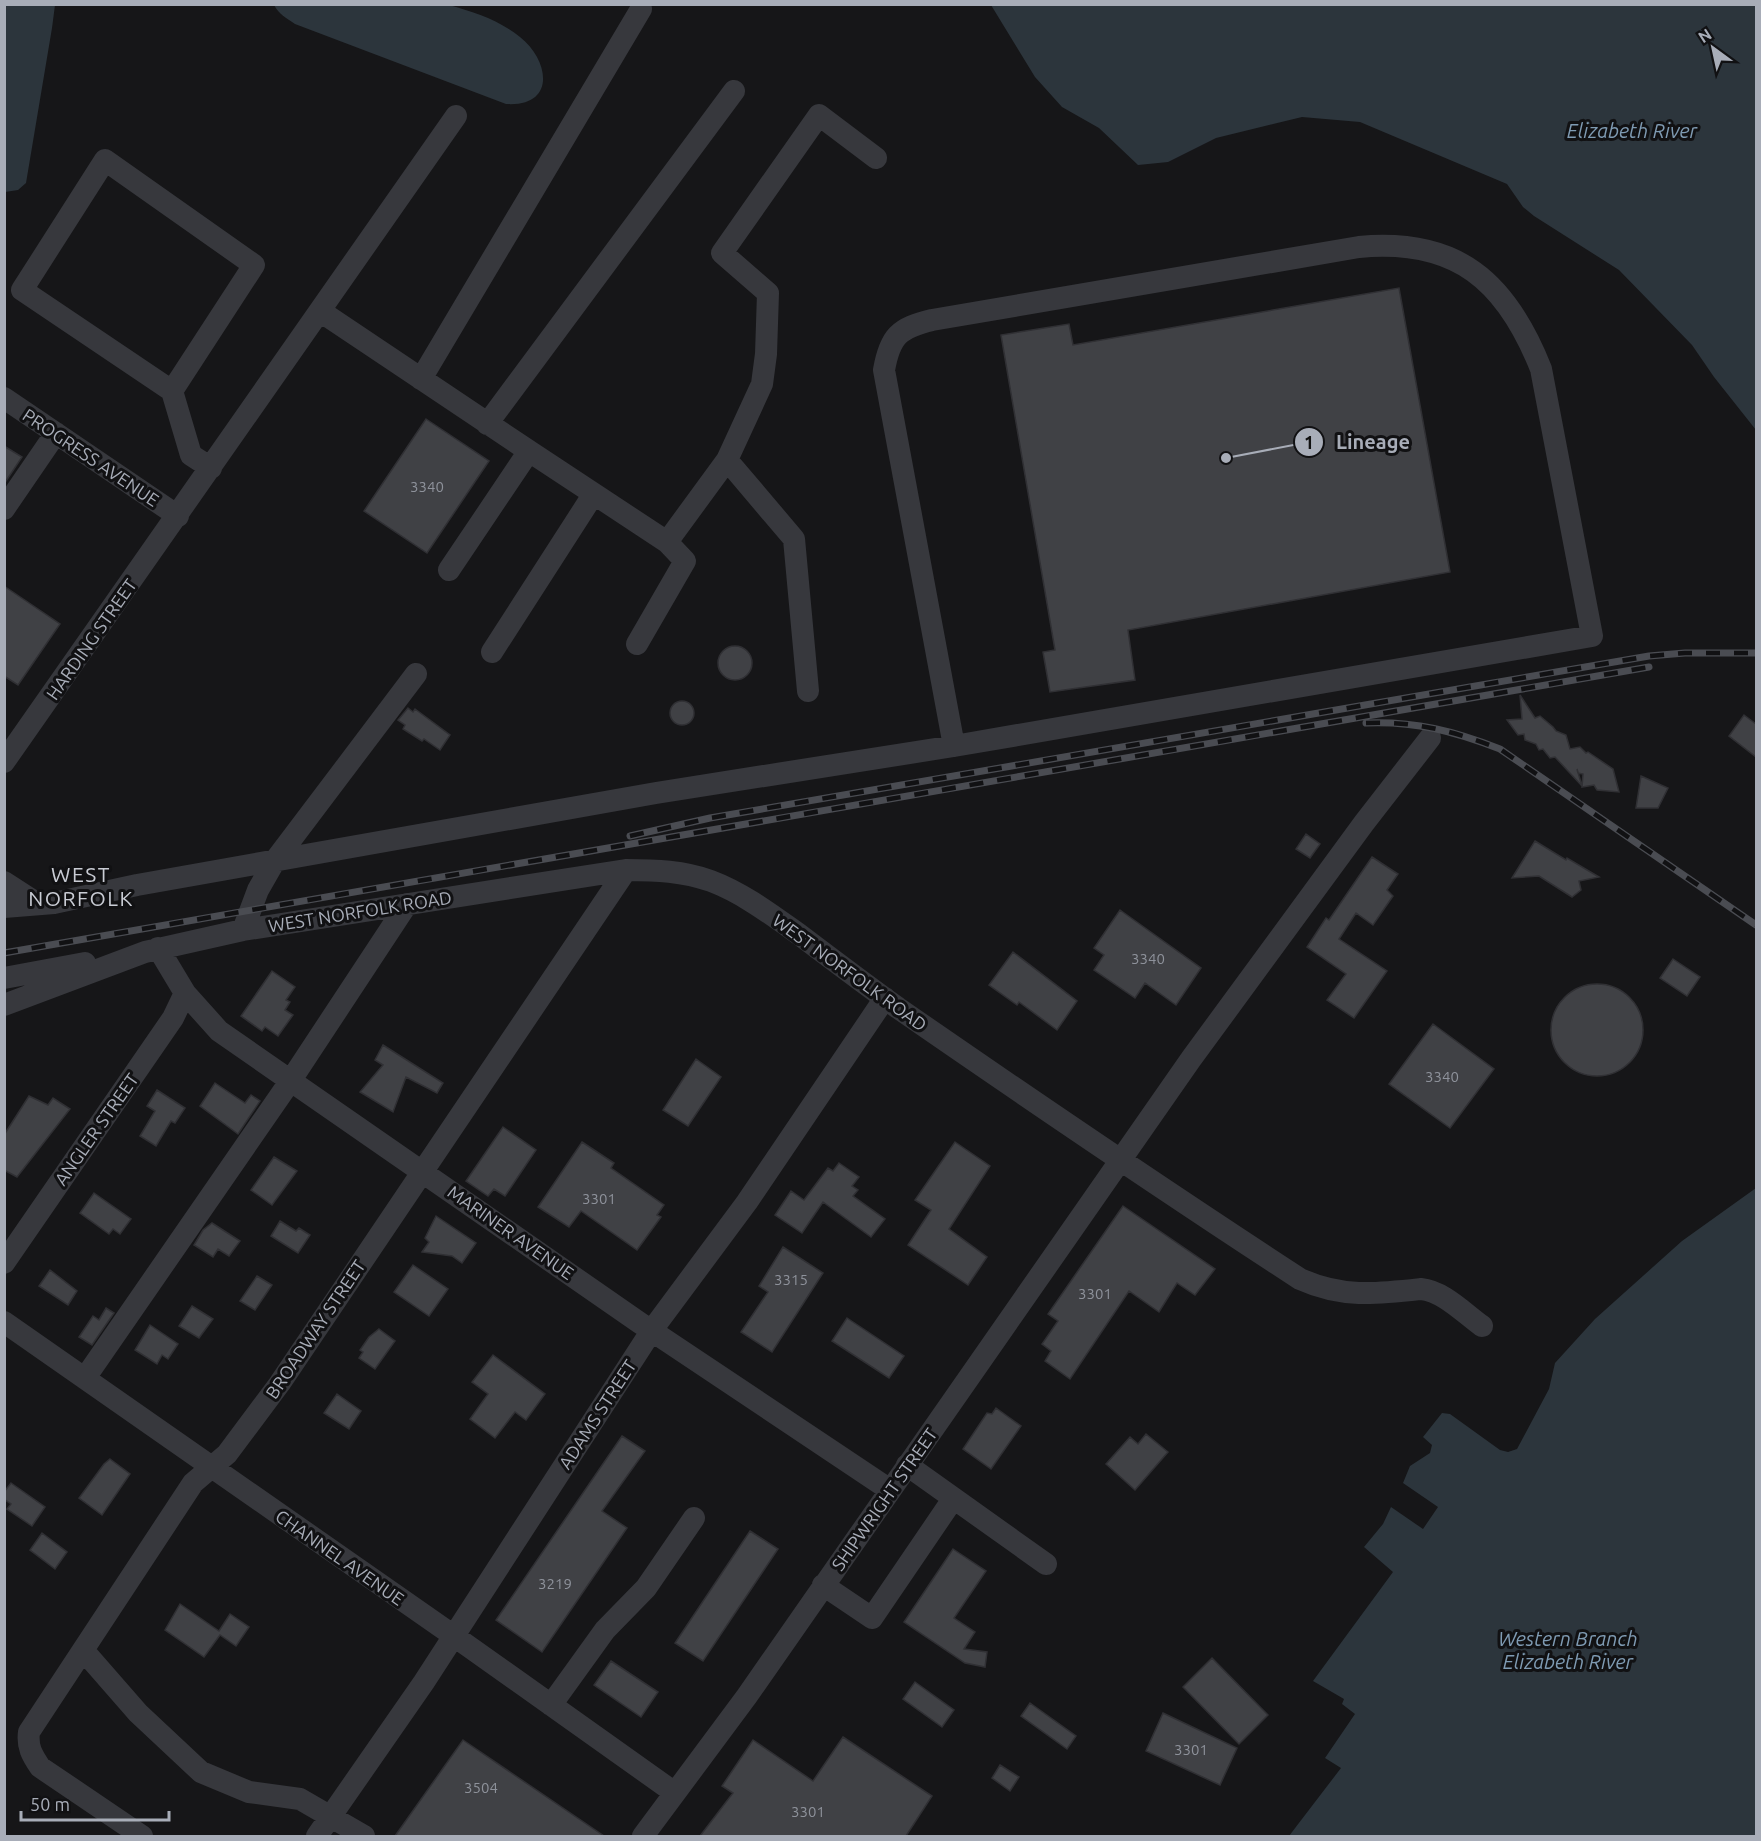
<svg xmlns="http://www.w3.org/2000/svg" width="1761" height="1841" font-family="Ubuntu,sans-serif">
  <style>
    .water { fill: #2c353c }
    .building { fill: #404145; stroke: #303034; stroke-width: 1.5 }
    .lines { fill: none; stroke-linecap: round; stroke-linejoin: round }
    .minor { stroke: #37383d; stroke-width: 22 }
    .rail-casing { stroke: #4a4c52; stroke-width: 7 }
    .rail { stroke: #111113; stroke-width: 4.5; stroke-dasharray: 14; stroke-linecap: butt }
    .labels { text-anchor: middle; dominant-baseline: central; stroke-width: 6; stroke-linejoin: round; paint-order: stroke }
    .number-label { font-size: 15px; fill: #8e929b }
    .street-label { font-size: 18px; fill: #a8adb8; stroke: #111113 }
    .water-label { font-size: 20px; font-style: italic; fill: #7f9bb3; stroke: #111113 }
    .quarter-label { font-size: 21px; letter-spacing: 1.5px; fill: #c9ccd4; stroke: #111113 }
    .leader { fill: none; stroke: #a8adb8; stroke-width: 2 }
    .callout-dot { fill: #a8adb8; stroke: #111113; stroke-width: 2 }
    .mark-label { font-size: 18px; text-anchor: middle; font-weight: bold; fill: #111 }
    .callout-label { font-size: 20px; text-anchor: middle; font-weight: bold; fill: #a8adb8; stroke: #111113; stroke-width: 6; stroke-linejoin: round; paint-order: stroke }
  </style>
  <rect width="100%" height="100%" fill="#161618"/>
  <!-- water -->
  <path class="water" d="M 4,5 L 55,5 L 52,28 L 26,183 L 18,190 L 5,192 Z
    M 449,5 C 474,12 499,20 520,37 C 550,61 556,107 506,104 L 295,24 C 286,18 279,14 274,5 Z
    M 991,5 L 1756,5 L 1756,430 L 1714,377 L 1692,345 L 1619,270 L 1534,216 L 1523,207 L 1507,184 L 1360,122 L 1302,117 L 1216,138 L 1168,162 L 1138,165 L 1099,128 L 1062,107 L 1035,77 Z
    M 1756,1188 L 1756,1836 L 1289,1836 L 1341,1768 L 1325,1758 L 1355,1714 L 1342,1704 L 1344,1699 L 1313,1681 L 1393,1572 L 1364,1547 L 1383,1524 L 1391,1507 L 1423,1529 L 1438,1507 L 1403,1483 L 1410,1466 L 1430,1453 L 1432,1445 L 1423,1437 L 1442,1413 L 1450,1414 L 1500,1450 L 1508,1452 L 1517,1449 L 1549,1389 L 1555,1363 L 1595,1319 L 1682,1241 Z"/>
  <!-- building -->
  <path class="building" d="M 1399,288 L 1450,572 L 1128,630 L 1135,680 L 1050,692 L 1043,652 L 1055,650 L 1001,335 L 1069,324 L 1073,345 Z
    M 426,419 L 489,461 L 427,553 L 364,511 Z
    M 4,446 L 22,457 L 4,484 Z
    M 4,586 L 60,624 L 18,685 L 4,676 Z
    M718 663a17 17 0 1 1 34 0a17 17 0 1 1-34 0Z
    M 1520,695 L 1535,718 L 1540,716 L 1553,727 L 1556,731 L 1566,735 L 1570,749 L 1580,747 L 1586,753 L 1588,752 L 1613,769 L 1619,792 L 1597,790 L 1594,785 L 1582,787 L 1583,774 L 1578,773 L 1577,769 L 1582,786 L 1555,757 L 1550,758 L 1543,749 L 1539,750 L 1536,744 L 1525,740 L 1524,734 L 1518,735 L 1507,720 L 1522,719 Z
    M670 713a12 12 0 1 1 24 0a12 12 0 1 1-24 0Z
    M 408,708 L 413,712 L 415,709 L 450,735 L 440,750 L 424,739 L 422,741 L 403,729 L 405,725 L 398,720 Z
    M 1744,715 L 1756,724 L 1756,757 L 1729,736 Z
    M 1641,776 L 1668,788 L 1658,808 L 1636,808 Z
    M 1306,834 L 1320,844 L 1310,858 L 1296,849 Z
    M 1535,841 L 1566,860 L 1567,858 L 1599,877 L 1579,881 L 1581,890 L 1572,897 L 1539,876 L 1512,878 Z
    M 1372,857 L 1398,874 L 1387,890 L 1393,896 L 1373,925 L 1356,913 L 1339,939 L 1387,971 L 1354,1018 L 1327,1000 L 1346,974 L 1307,947 L 1326,918 L 1329,920 Z
    M 1120,910 L 1201,968 L 1176,1005 L 1145,983 L 1135,998 L 1094,970 L 1104,955 L 1094,948 Z
    M 1013,952 L 1077,1001 L 1057,1030 L 1019,1002 L 1017,1005 L 989,985 Z
    M 1673,959 L 1700,977 L 1687,996 L 1660,978 Z
    M 272,971 L 295,987 L 286,1000 L 290,1002 L 285,1010 L 293,1015 L 278,1036 L 265,1027 L 262,1031 L 241,1016 Z
    M1551 1030a46 46 0 1 1 92 0a46 46 0 1 1-92 0Z
    M 1433,1024 L 1494,1069 L 1450,1128 L 1389,1084 Z
    M 383,1045 L 443,1083 L 437,1093 L 406,1077 L 393,1112 L 360,1092 L 383,1065 L 375,1060 Z
    M 696,1059 L 721,1077 L 688,1126 L 663,1110 Z
    M 215,1083 L 245,1103 L 251,1095 L 260,1101 L 238,1134 L 200,1106 Z
    M 157,1090 L 185,1108 L 175,1123 L 171,1121 L 156,1146 L 140,1136 L 155,1111 L 147,1106 Z
    M 29,1096 L 48,1105 L 53,1098 L 70,1109 L 17,1177 L 4,1170 L 4,1135 Z
    M 503,1127 L 536,1150 L 505,1196 L 494,1189 L 488,1196 L 466,1181 Z
    M 582,1142 L 614,1163 L 611,1168 L 664,1205 L 657,1215 L 661,1217 L 637,1250 L 581,1211 L 569,1227 L 538,1207 Z
    M 955,1142 L 990,1166 L 949,1229 L 987,1257 L 968,1285 L 908,1245 L 931,1210 L 915,1200 Z
    M 274,1157 L 297,1171 L 272,1205 L 251,1190 Z
    M 839,1163 L 859,1177 L 852,1186 L 858,1190 L 853,1196 L 885,1219 L 871,1237 L 823,1202 L 802,1233 L 775,1215 L 791,1191 L 804,1200 L 828,1168 L 833,1171 Z
    M 94,1193 L 131,1219 L 120,1234 L 113,1229 L 109,1234 L 80,1213 Z
    M 1123,1206 L 1215,1269 L 1195,1295 L 1177,1283 L 1159,1312 L 1129,1291 L 1070,1379 L 1045,1361 L 1051,1351 L 1042,1344 L 1058,1321 L 1048,1314 Z
    M 436,1216 L 476,1243 L 462,1263 L 452,1256 L 422,1252 L 429,1242 L 425,1238 Z
    M 280,1221 L 296,1231 L 299,1228 L 310,1235 L 298,1253 L 271,1236 Z
    M 212,1223 L 240,1241 L 229,1256 L 218,1249 L 213,1257 L 194,1245 L 203,1230 Z
    M 783,1247 L 823,1273 L 772,1352 L 741,1332 L 768,1292 L 759,1286 Z
    M 413,1265 L 448,1289 L 429,1316 L 394,1292 Z
    M 50,1270 L 77,1291 L 68,1305 L 39,1286 Z
    M 257,1276 L 272,1285 L 255,1310 L 240,1301 Z
    M 192,1306 L 213,1319 L 199,1338 L 179,1326 Z
    M 106,1308 L 114,1313 L 92,1345 L 79,1337 L 93,1316 L 99,1320 Z
    M 847,1318 L 904,1356 L 889,1378 L 832,1341 Z
    M 150,1325 L 178,1344 L 168,1359 L 162,1355 L 157,1364 L 135,1350 Z
    M 379,1329 L 395,1341 L 375,1369 L 359,1358 L 363,1352 L 360,1350 L 369,1337 Z
    M 493,1355 L 545,1394 L 526,1420 L 515,1412 L 495,1438 L 470,1419 L 488,1394 L 472,1382 Z
    M 337,1394 L 361,1411 L 349,1429 L 324,1413 Z
    M 996,1408 L 1021,1426 L 991,1469 L 963,1449 L 987,1413 L 992,1414 Z
    M 1146,1434 L 1168,1452 L 1135,1490 L 1106,1464 L 1130,1437 L 1138,1444 Z
    M 622,1436 L 645,1451 L 602,1511 L 627,1528 L 542,1652 L 496,1620 Z
    M 110,1459 L 130,1474 L 102,1515 L 79,1498 L 104,1464 Z
    M 11,1483 L 45,1507 L 32,1526 L 7,1509 L 11,1504 L 4,1499 L 4,1492 Z
    M 750,1531 L 778,1549 L 703,1661 L 675,1643 Z
    M 42,1533 L 67,1552 L 55,1569 L 30,1550 Z
    M 953,1549 L 986,1571 L 954,1618 L 975,1632 L 964,1649 L 987,1652 L 985,1667 L 965,1663 L 904,1622 Z
    M 180,1604 L 219,1631 L 230,1614 L 249,1627 L 236,1646 L 220,1635 L 204,1657 L 165,1630 Z
    M 1212,1658 L 1268,1715 L 1239,1744 L 1183,1687 Z
    M 611,1661 L 658,1692 L 641,1717 L 594,1685 Z
    M 915,1682 L 954,1710 L 942,1727 L 903,1699 Z
    M 1030,1703 L 1076,1736 L 1067,1749 L 1021,1716 Z
    M 1163,1713 L 1237,1748 L 1220,1785 L 1146,1751 Z
    M 843,1737 L 932,1796 L 906,1836 L 700,1836 L 733,1793 L 722,1786 L 753,1740 L 813,1781 Z
    M 463,1740 L 604,1836 L 395,1836 Z
    M 1000,1765 L 1019,1777 L 1010,1791 L 992,1778 Z"/>
  <g class="lines">
    <!-- minor -->
    <path class="minor" d="M 320,311 L 529,451 L 449,570
      M 421,379 L 641,9
      M 172,391 L 254,265 L 105,160 L 22,290 L 172,391 L 191,455 L 211,468
      M 4,398 L 178,516
      M 487,424 L 734,91
      M 529,451 L 667,542 L 727,460 L 762,384 L 766,354 L 768,293 L 722,253 L 819,115 L 876,158
      M 727,460 L 794,539 L 808,691
      M 4,509 L 56,433
      M 637,644 L 685,561 L 667,542
      M 492,652 L 593,495
      M 4,762 L 456,116
      M 4,882 L 38,904
      M 4,907 L 54,903 L 137,885 L 656,793 L 954,746 L 1592,636 L 1541,369 C 1506,281 1457,238 1359,247 L 932,320 C 899,328 890,336 884,370 L 954,746
      M 243,930 L 258,890 L 274,862 L 416,674
      M 158,948 L 185,993 L 219,1031 L 640,1323 L 890,1490
      M 4,978 L 85,963
      M 4,1005 L 145,952 L 243,930 L 626,870 C 656,870 683,871 711,881 C 743,893 772,915 800,935 C 833,960 865,984 898,1008 C 1031,1100 1165,1191 1300,1279 C 1342,1298 1376,1294 1421,1289 C 1443,1291 1464,1313 1482,1326
      M 4,1263 L 173,1018 L 185,993
      M 4,1322 L 454,1636 L 675,1793
      M 85,1378 L 291,1080 L 407,904
      M 907,1465 L 1046,1564
      M 823,1585 L 872,1618 L 953,1499
      M 83,1650 L 138,1713 L 201,1772 L 249,1792 L 300,1799 L 364,1836
      M 551,1705 L 605,1630 L 646,1588 L 694,1518
      M 142,1836 L 40,1767 C 32,1755 27,1747 29,1732 L 193,1483 L 227,1454 L 280,1383 L 626,870
      M 317,1836 L 424,1682 L 652,1330 L 747,1202 L 885,998
      M 643,1836 L 747,1696 L 1191,1059 L 1364,823 L 1430,738"/>
    <defs>
      <path id="rail" d="M 1366,723 C 1415,721 1454,731 1500,749 L 1756,925
        M 630,836 L 710,818 L 1649,656 L 1685,653 L 1756,653
        M 4,953 L 1649,667"/>
    </defs>
    <!-- rail casing -->
    <use href="#rail" class="rail-casing"/>
    <!-- rail -->
    <use href="#rail" class="rail"/>
  </g>
  <g class="labels">
    <!-- number labels -->
    <g class="number-label">
      <text x="427" y="486">3340</text>
      <text x="1148" y="958">3340</text>
      <text x="1442" y="1076">3340</text>
      <text x="599" y="1198">3301</text>
      <text x="791" y="1279">3315</text>
      <text x="1095" y="1293">3301</text>
      <text x="555" y="1583">3219</text>
      <text x="1191" y="1749">3301</text>
      <text x="481" y="1787">3504</text>
      <text x="808" y="1811">3301</text>
    </g>
    <!-- street labels -->
    <g class="street-label">
      <text transform="translate(91 457) rotate(34)">PROGRESS AVENUE</text>
      <text transform="translate(91 639) rotate(-55)">HARDING STREET</text>
      <text transform="translate(360 911) rotate(-9)">WEST NORFOLK ROAD</text>
      <text transform="translate(850 972) rotate(36)">WEST NORFOLK ROAD</text>
      <text transform="translate(96 1129) rotate(-55)">ANGLER STREET</text>
      <text transform="translate(511 1232) rotate(35)">MARINER AVENUE</text>
      <text transform="translate(315 1329) rotate(-56)">BROADWAY STREET</text>
      <text transform="translate(597 1414) rotate(-57)">ADAMS STREET</text>
      <text transform="translate(884 1499) rotate(-55)">SHIPWRIGHT STREET</text>
      <text transform="translate(340 1557) rotate(35)">CHANNEL AVENUE</text>
    </g>
    <!-- water labels -->
    <g class="water-label">
      <text x="1632" y="130">Elizabeth River</text>
      <text x="1568" y="1638">Western Branch<tspan x="1568" dy="23">Elizabeth River</tspan></text>
    </g>
    <!-- quarter labels -->
    <g class="quarter-label">
      <text x="81" y="874">WEST<tspan x="81" dy="24">NORFOLK</tspan></text>
    </g>
  </g>
  <!-- callouts -->
  <path class="leader" d="M1226 458L1309 442"/>
  <g class="callout-dot">
    <circle cx="1226" cy="458" r="6"/>
    <circle cx="1309" cy="442" r="15"/>
  </g>
  <g class="mark-label">
    <text x="1309" y="449">1</text>
  </g>
  <g class="callout-label">
    <text x="1373" y="449">Lineage</text>
  </g>
  <!-- border -->
  <rect width="1761" height="1841" fill="none" stroke="#a8adb8" stroke-width="12"/>
  <!-- north arrow -->
  <g transform="translate(1713 48) rotate(327)" stroke="#111113" stroke-width="4.5" paint-order="stroke">
  <path d="M0-4.5L10 22L0 15L-10 22Z" fill="#a8adb8"/>
  <text y="-9" font-size="16" font-weight="bold" text-anchor="middle" fill="#a8adb8">N</text>
  </g>
  <!-- scale -->
  <path d="M21 1811v9h148v-9" fill="none" stroke="#a8adb8" stroke-width="3"/>
  <text x="30" y="1811" font-size="18" fill="#a8adb8" stroke="#111113" stroke-width="4.5" paint-order="stroke">50 m</text>
</svg>
